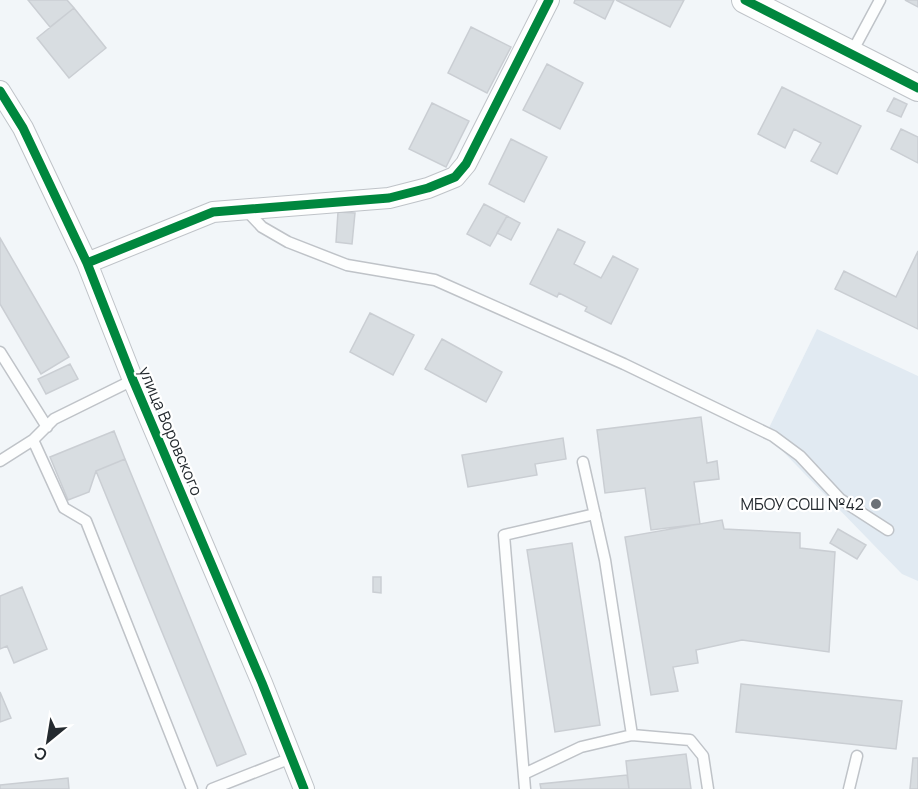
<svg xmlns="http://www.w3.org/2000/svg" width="918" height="789" font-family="Manrope,sans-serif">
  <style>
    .built { fill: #e1eaf2 }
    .building { fill: #d8dde1; stroke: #caced3; stroke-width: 1.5 }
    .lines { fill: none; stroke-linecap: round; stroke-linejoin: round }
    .service-casing { stroke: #bfc3c8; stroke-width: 13 }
    .minor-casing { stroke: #bfc3c8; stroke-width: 22 }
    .tertiary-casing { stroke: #bfc3c8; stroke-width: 28 }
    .service { stroke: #fdfefe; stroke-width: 10 }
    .minor { stroke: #fdfefe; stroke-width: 20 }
    .tertiary { stroke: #fdfefe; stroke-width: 26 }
    .cycleway-casing { stroke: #fff; stroke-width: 13 }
    .cycleway { stroke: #00873e; stroke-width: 9 }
    .poi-dot { fill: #6c7176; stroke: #fff; stroke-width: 2 }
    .labels { text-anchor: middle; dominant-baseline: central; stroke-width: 4.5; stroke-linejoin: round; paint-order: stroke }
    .street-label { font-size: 16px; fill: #242a2f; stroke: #fff }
    .poi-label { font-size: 16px; fill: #242a2f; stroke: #fff; text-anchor: end }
  </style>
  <rect width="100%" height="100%" fill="#f2f6f9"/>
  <!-- built -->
  <path class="built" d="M 817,329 L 918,376 L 918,581 L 902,574 L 766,434 Z"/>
  <!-- building -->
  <path class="building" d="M 28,0 L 67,0 L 74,8 L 50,27 Z
    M 575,0 L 614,0 L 605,19 L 574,3 Z
    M 616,0 L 684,0 L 670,27 Z
    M 905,0 L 918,0 L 918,7 Z
    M 74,8 L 106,48 L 69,78 L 37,38 Z
    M 471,27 L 511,47 L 487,93 L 448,73 Z
    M 547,64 L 583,83 L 560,129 L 523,110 Z
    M 782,87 L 861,126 L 837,174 L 811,161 L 821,143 L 794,129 L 785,148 L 758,134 Z
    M 894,98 L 907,104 L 901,117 L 887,111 Z
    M 432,103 L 469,121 L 446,167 L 409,149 Z
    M 901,129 L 918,137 L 918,163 L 891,149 Z
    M 511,139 L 547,157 L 524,202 L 489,184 Z
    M 484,204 L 507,216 L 490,246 L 467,234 Z
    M 338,212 L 355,213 L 352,244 L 336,242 Z
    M 507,216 L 520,223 L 511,240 L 497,233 Z
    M 558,229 L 585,242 L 574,264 L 601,278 L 613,256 L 638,269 L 611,324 L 585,311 L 587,307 L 559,293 L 557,297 L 530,284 Z
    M 0,238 L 69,357 L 41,374 L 0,304 Z
    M 918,251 L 918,329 L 835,289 L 844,271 L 896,297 Z
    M 370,313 L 414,335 L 393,375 L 350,352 Z
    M 442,339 L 502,372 L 486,402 L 425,369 Z
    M 70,364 L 78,379 L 46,394 L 38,379 Z
    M 701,417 L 707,463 L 717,461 L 719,479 L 694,482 L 700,524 L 651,530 L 645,488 L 605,493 L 597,430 Z
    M 114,431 L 125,459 L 96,471 L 89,492 L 68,500 L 50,457 Z
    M 563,438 L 566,459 L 535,464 L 537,475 L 468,487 L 462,455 Z
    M 125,459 L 246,754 L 217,766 L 96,471 Z
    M 722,520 L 724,529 L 800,533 L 800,548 L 835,552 L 829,652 L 742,640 L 696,650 L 698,663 L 673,667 L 678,691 L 651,695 L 625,537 Z
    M 838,529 L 866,545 L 857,559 L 830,543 Z
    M 572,543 L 600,725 L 555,732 L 527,550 Z
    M 373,577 L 381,577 L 381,593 L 373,592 Z
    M 22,587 L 47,649 L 14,663 L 7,646 L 0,649 L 0,596 Z
    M 741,684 L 902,701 L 896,749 L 736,732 Z
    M 0,692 L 11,718 L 0,722 Z
    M 686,754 L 691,789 L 629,789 L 626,761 Z
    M 913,758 L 918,758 L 918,789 L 910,789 Z
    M 627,775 L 629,789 L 541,789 L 540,784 Z
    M 68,778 L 69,789 L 0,789 L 0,785 Z"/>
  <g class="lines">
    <defs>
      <path id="service" d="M 851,54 L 880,0
        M 246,210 L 262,227 L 288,242 L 347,265 L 435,280 L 624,364 L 773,436 L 800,456 L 840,499 L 888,530
        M 0,352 L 47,427
        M 33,440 L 64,508 L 86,521 L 192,789
        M 0,461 L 33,440 L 54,419 L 133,380
        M 583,462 L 605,560 L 632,735 L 690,740 L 703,756 L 708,789
        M 524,774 L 581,747 L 632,735
        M 212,789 L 291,758
        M 525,789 L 504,535 L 595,514
        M 849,789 L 857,756"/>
      <path id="minor" d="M 0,91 L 23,128 L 87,263 L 133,380 L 262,683 L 304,789
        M 87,263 L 213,212 L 389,198 L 428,188 L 455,177 L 466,164 L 549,0"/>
      <path id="tertiary" d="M 745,0 L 918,88"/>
    </defs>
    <!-- service casing -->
    <use href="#service" class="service-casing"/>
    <!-- minor casing -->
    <use href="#minor" class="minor-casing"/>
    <!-- tertiary casing -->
    <use href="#tertiary" class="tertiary-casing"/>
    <!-- service -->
    <use href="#service" class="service"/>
    <!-- minor -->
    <use href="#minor" class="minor"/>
    <!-- tertiary -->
    <use href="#tertiary" class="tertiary"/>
    <defs>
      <path id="cycleway" d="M 745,0 L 918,88
        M 0,91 L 23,128 L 87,263 L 133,380 L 262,683 L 304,789
        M 87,263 L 213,212 L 389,198 L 428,188 L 455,177 L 466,164 L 549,0"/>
    </defs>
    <!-- cycleway casing -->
    <use href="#cycleway" class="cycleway-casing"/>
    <!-- cycleway -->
    <use href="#cycleway" class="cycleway"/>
  </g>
  <!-- markers -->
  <circle class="poi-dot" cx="876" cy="504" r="6"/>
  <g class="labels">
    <!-- street labels -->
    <g class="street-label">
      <text transform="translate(171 431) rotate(67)">улица Воровского</text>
    </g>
    <!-- poi labels -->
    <g class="poi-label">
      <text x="864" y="504">МБОУ СОШ №42</text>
    </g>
  </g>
  <!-- north arrow -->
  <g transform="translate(48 741) rotate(210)" stroke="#ffffff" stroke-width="4.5" paint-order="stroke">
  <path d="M0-4.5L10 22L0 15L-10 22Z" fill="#242a2f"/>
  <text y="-9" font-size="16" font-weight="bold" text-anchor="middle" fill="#242a2f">С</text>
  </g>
</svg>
